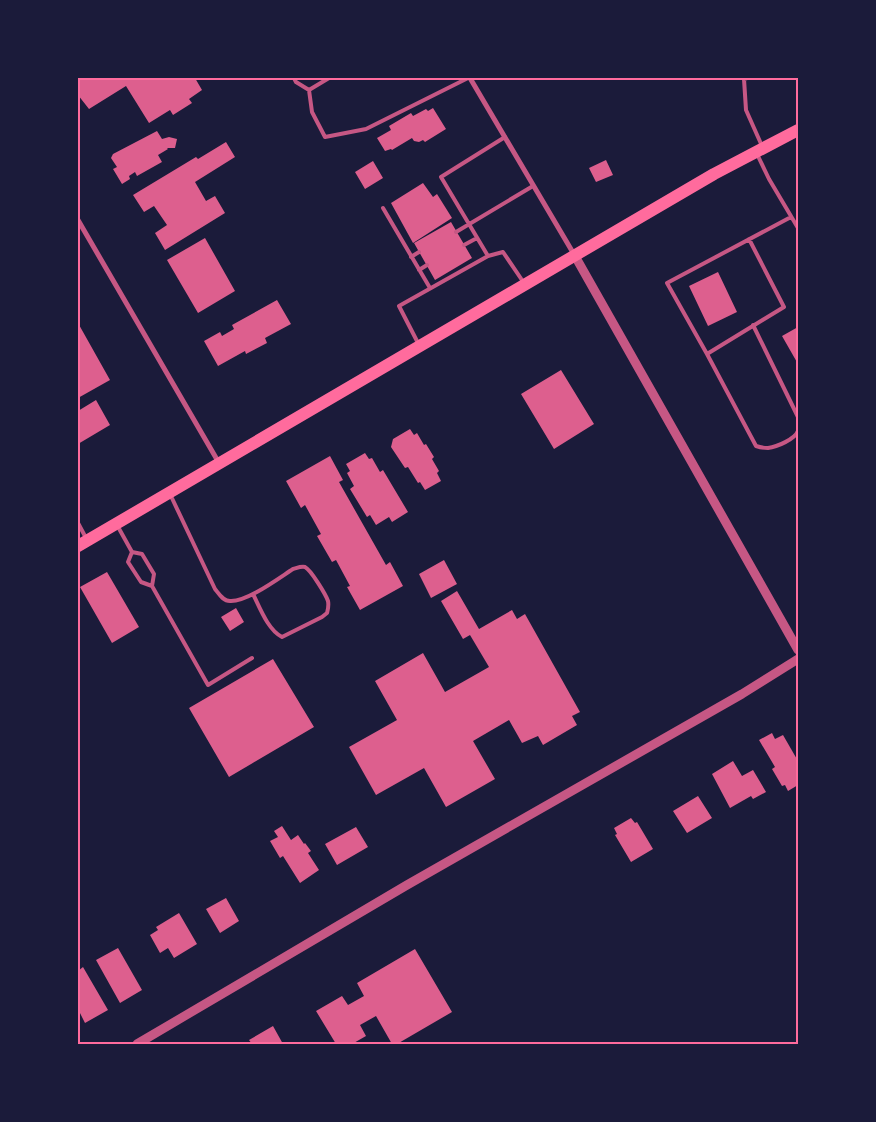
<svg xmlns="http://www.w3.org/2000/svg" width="876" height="1122" font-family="Bitter,serif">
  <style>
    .building { fill: #dd5f8e }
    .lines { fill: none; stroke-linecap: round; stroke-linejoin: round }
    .service { stroke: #c65784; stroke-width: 4 }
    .minor { stroke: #c65784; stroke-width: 5 }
    .tertiary { stroke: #c65784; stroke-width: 9 }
    .primary { stroke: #ff6b9d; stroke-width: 12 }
    .neatline { fill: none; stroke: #ff6b9d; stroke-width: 2 }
  </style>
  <rect width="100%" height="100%" fill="#1b1b3a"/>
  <!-- building -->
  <path class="building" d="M 78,78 L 195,78 L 202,90 L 189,99 L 192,103 L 173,115 L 170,110 L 149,123 L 126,86 L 89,109 L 78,95 Z
    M 433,108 L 446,129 L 425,142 L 423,140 L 419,142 L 414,141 L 412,138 L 392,150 L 391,149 L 385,151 L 377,138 L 391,130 L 389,126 L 411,113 L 413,116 L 426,109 L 428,111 Z
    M 157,131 L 162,139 L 169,137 L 177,139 L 175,148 L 167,148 L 168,149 L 158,155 L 162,162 L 137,176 L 135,172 L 129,176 L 130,179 L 122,184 L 113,169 L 117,167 L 111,158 L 113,154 Z
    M 226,142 L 235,157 L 195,182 L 206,201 L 215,196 L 225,213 L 165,250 L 155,233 L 167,225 L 154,206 L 144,212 L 133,195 L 196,157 L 198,159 Z
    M 606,160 L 613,175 L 596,182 L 589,168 Z
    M 373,161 L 383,178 L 365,189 L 355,172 Z
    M 423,183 L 433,197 L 437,194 L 452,218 L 413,243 L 391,203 Z
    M 451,222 L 472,258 L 435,280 L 414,243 Z
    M 205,238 L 235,291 L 198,313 L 167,260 Z
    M 718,272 L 737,312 L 708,326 L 689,286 Z
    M 277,300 L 291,324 L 265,338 L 267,343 L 246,354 L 245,351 L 218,366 L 204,341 L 220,332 L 222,336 L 234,329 L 232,325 Z
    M 78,323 L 110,380 L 78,398 Z
    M 798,327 L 798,364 L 782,336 Z
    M 561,370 L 594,424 L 554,449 L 521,394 Z
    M 96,400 L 110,425 L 78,444 L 78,411 Z
    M 410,429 L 414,435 L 417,433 L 424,445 L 426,444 L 434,457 L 432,459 L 439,471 L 437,473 L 441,481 L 425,490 L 420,482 L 418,483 L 408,467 L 405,468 L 391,447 L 393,439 Z
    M 365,453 L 369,459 L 372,458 L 380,472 L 383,470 L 408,512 L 392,522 L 389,517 L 376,525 L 370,515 L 367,517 L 350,489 L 354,486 L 347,473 L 350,471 L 346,464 Z
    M 330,456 L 343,480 L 339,482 L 386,565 L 390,562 L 403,586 L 360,610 L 347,587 L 350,586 L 336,560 L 332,562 L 317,536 L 321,534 L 305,505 L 301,508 L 286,481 Z
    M 444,560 L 457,584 L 431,598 L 419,574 Z
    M 107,572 L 139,627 L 112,643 L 80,587 Z
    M 457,591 L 479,629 L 512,610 L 517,619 L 525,614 L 580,712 L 572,716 L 577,725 L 543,745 L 538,736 L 522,743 L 509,720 L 473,741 L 495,779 L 446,807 L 424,768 L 376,795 L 349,747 L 397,720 L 375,681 L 423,653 L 445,692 L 489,667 L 470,635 L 463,639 L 441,601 Z
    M 236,608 L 244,622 L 230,631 L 221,617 Z
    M 273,659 L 314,727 L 229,777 L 189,708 Z
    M 772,733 L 775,739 L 783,735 L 798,761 L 798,785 L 788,791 L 785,785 L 782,786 L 772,769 L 775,767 L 759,740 Z
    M 733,761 L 742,776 L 753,770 L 766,792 L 753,799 L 751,796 L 730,808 L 712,774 Z
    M 698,796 L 712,818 L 687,833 L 673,811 Z
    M 631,818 L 635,823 L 637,822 L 653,849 L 631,862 L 615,835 L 617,834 L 614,828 Z
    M 282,826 L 291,840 L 298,835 L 304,844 L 305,843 L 311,851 L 308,853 L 319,870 L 300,883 L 283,856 L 280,858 L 270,841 L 278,837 L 274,831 Z
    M 356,827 L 368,847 L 337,865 L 325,844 Z
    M 226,898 L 239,921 L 220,933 L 206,909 Z
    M 179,913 L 197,944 L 174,958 L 168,948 L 160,953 L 150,935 L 158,930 L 156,927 Z
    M 118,948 L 142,990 L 120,1003 L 96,960 Z
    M 415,949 L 452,1012 L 397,1044 L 392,1044 L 376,1016 L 360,1025 L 366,1036 L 352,1044 L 336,1044 L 316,1011 L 342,996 L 348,1005 L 364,996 L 357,983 Z
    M 83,967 L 108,1010 L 85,1023 L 78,1009 L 78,971 Z
    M 273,1026 L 283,1044 L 252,1044 L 249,1040 Z"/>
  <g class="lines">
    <!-- service -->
    <path class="service" d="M 294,78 L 296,82 L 309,90 L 329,78
      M 747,78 L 744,79 L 746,110 L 762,146
      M 309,90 L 312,112 L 325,137 L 366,129 L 468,78
      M 757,154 L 769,179 L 798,228
      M 383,208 L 430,288
      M 456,232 L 533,186
      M 749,239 L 784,307 L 707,354 L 667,283 L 791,217
      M 464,245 L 477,238
      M 488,256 L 503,252 L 524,283
      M 411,257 L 419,252
      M 419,270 L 427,265
      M 753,325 L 798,417
      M 419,345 L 399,306 L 488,256 L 441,177 L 505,137
      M 707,354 L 756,446 C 759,447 764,448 768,448 C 777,447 795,439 798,431
      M 170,494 L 215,589 C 219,594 223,601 230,601 C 247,602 279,578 293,569 C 297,568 301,566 305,567 C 311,570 326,595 328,601 C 329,606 328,609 327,613 L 322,617 L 282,637 C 268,630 260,608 253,594
      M 78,523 L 86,538
      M 117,525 L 132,552 L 128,562 L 141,582 L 152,586 L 154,574 L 142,554 L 132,552
      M 152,586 L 208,685 L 252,658"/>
    <!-- minor -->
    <path class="minor" d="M 470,78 L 575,256
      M 78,220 L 219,463"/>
    <!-- tertiary -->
    <path class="tertiary" d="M 575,256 L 798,650
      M 137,1044 L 407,885 L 742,694 L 798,659"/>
    <!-- primary -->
    <path class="primary" d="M 78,546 L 714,174 L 798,130"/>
  </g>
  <!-- border -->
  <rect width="876" height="1122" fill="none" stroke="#1b1b3a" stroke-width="158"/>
  <rect x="79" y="79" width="718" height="964" class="neatline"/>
</svg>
